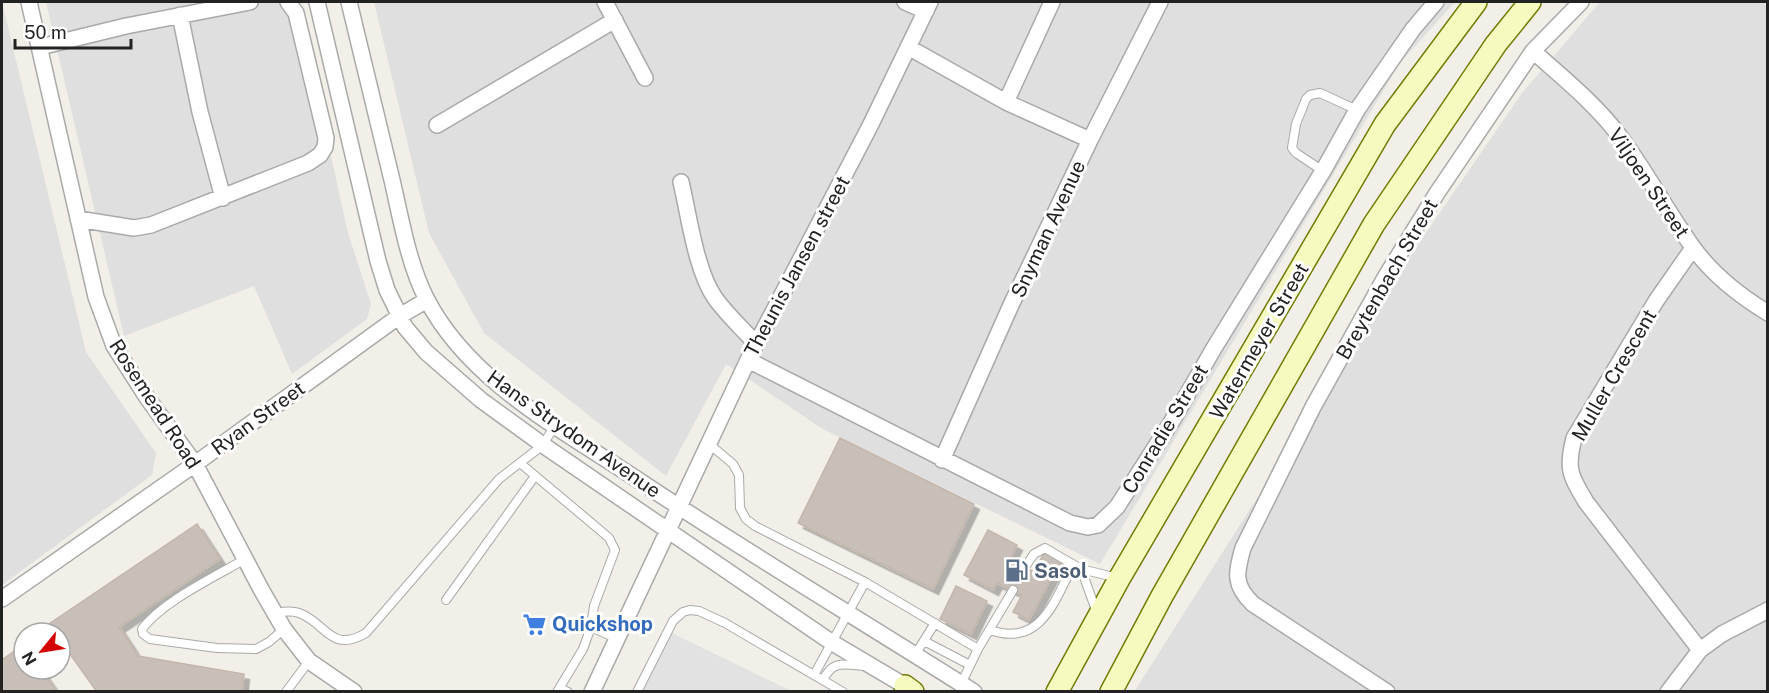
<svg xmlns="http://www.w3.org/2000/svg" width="1769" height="693" font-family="'Public Sans',sans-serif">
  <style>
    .residential { fill: #e0dfdf }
    .parking { fill: #e2e2e2 }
    .building { fill: #c7bfb8; stroke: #c4b6ab; stroke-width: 1.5; filter: url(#shadow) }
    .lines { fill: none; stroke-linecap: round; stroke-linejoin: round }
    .lane-casing { stroke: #a9a9a9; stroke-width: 10 }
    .street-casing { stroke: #a9a9a9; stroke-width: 18 }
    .secondary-casing { stroke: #707d05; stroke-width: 24 }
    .lane { stroke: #fff; stroke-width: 8 }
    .street { stroke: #fff; stroke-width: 15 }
    .secondary { stroke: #f7fabf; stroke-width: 21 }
    .labels { text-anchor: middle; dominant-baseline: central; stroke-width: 6; stroke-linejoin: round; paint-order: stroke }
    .street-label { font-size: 20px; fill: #222; stroke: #fff }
    .service-label { font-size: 20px; font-weight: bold; fill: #4e5e75; stroke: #fff; text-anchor: start }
    .shop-label { font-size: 20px; font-weight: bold; fill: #366cbe; stroke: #fff; text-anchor: start }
  </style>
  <defs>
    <filter id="shadow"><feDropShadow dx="5.5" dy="5.5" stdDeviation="0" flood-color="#0004"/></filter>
  </defs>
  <rect width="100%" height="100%" fill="#f2efe9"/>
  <!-- residential -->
  <path class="residential" d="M 2,2 L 86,352 L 156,453 L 152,475 L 2,585 Z
    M 46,2 L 297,2 L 348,233 L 371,304 L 367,319 L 292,374 L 254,286 L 124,336 Z
    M 374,2 L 1455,2 L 1400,63 L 1100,564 L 821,428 L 726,364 L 666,476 L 484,333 L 429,233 Z
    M 1600,2 L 1767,2 L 1767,691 L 1134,692 L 1415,249 L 1522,93 Z"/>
  <!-- parking -->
  <path class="parking" d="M 672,633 L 791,691 L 641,692 Z"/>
  <!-- building -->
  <path class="building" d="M 840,438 L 974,504 L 933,589 L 798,523 Z
    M 197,524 L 220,559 L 119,627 L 138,656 L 244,674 L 242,692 L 97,692 L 60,640 L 60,633 L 55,633 L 49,624 Z
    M 988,530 L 1017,545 L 1010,559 L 1034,572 L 1046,549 L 1062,558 L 1029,620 L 1013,612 L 1022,595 L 997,583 L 993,590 L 964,575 Z
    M 956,586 L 987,601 L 971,634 L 940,619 Z
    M 23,645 L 24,669 L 41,669 L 57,692 L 2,692 L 2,660 Z"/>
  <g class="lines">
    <defs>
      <path id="lane" d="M 1323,171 L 1296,153 L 1292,148 L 1296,124 L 1306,99 L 1310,95 L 1320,93 L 1357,110
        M 708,443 L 733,464 L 739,475 L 740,508 L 746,519 L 755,526 L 865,582 L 978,649 L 1013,590
        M 520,463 L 601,531 L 609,538 L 615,550 L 594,606 L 591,627 L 583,649 L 557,692
        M 245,559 C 215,577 163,601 142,629 L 143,634 L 150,639 L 217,648 L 256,649 L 269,642 L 284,629
        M 1025,567 L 1034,554 L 1045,548 L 1081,569 L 1118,578
        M 1081,569 L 1097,613
        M 446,600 L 535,476
        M 275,613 C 282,612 291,610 299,613 C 327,623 330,654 366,633 L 499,479 L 543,445 L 555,425
        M 591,627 L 618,639
        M 990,630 C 1041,648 1055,600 1073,565
        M 924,641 L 970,665
        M 915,655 L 935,623
        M 814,675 L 865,582
        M 823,680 C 833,660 844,664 863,666
        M 961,684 L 978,649
        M 560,688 L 568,692
        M 286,692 L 309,661
        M 637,692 L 673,621 L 683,612 L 690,610 L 699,611 L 725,623 L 843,692"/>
      <path id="street" d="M 29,2 L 96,297 L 114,346 L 146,396 L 195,464 L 262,591 L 284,629 L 309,661 L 354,692
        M 317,2 L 378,261 L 387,290 L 405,327 L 426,352 L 481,400 L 543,445 L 831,642 L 912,690
        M 349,2 C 363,61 377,120 392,180 C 401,219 408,262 426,298 C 469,382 563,430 638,480 C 748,553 862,621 974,692
        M 605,2 L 645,78
        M 905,2 L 926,11
        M 180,15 L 200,112 L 223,198
        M 40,47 L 126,26 L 250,2
        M 908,47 L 1006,102 L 1090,140
        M 1533,51 C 1563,78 1597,105 1621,138 C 1647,173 1667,211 1692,246 C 1711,273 1740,296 1768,313
        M 1006,102 L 1052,2
        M 437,125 L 615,20
        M 681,182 C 689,216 696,271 715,298 C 727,315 743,329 756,344
        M 78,219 L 134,228 L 151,225 L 308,163 L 320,155 L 325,147 L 326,138 L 296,13 L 288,2
        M 1693,248 L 1656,301 L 1574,438 C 1566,469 1570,475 1586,502 L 1700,650
        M 748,360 L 1070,523 L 1088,527 L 1098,525 L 1117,507 L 1172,421 L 1214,348 L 1323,171 L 1357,110 L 1413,29 L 1436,2
        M 942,460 L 1011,305 L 1090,140 L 1160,2
        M 2,599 L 195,464 L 398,317 L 427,300
        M 592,692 L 748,360 L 870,126 L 930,2
        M 1387,692 L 1253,604 C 1233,585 1236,573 1243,548 L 1313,407 L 1386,276 L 1437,193 L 1533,51 L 1581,2
        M 1668,692 L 1700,650 L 1722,634 L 1768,610"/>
      <path id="secondary" d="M 905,686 L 913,692
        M 1057,692 L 1119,579 L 1385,124 L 1476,2
        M 1111,692 L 1162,596 L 1374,224 L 1496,44 L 1530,2"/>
    </defs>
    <!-- lane casing -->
    <use href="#lane" class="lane-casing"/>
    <!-- street casing -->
    <use href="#street" class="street-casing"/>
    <!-- secondary casing -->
    <use href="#secondary" class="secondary-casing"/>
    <!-- lane -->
    <use href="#lane" class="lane"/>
    <!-- street -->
    <use href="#street" class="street"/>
    <!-- secondary -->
    <use href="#secondary" class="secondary"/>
  </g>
  <!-- icons -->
  <defs>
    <symbol id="fuel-bare" viewBox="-9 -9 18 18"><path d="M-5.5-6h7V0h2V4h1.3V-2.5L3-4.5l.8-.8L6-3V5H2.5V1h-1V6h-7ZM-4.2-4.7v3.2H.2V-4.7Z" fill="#5c6f8a" stroke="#fff" stroke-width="2.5" paint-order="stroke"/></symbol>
    <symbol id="supermarket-bare" viewBox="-9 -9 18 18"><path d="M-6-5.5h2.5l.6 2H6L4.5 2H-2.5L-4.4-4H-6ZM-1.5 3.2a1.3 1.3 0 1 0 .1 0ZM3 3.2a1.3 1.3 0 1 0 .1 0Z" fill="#3f7fe0" stroke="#fff" stroke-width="2.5" paint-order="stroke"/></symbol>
  </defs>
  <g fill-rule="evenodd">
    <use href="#fuel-bare" x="1000" y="554" width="33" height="33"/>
    <use href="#supermarket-bare" x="518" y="608" width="33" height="33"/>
  </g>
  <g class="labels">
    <!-- street labels -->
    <g class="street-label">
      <text transform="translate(1649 183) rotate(56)">Viljoen Street</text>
      <text transform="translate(1048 229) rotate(-65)">Snyman Avenue</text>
      <text transform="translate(797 266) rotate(-62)">Theunis Jansen street</text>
      <text transform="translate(1387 279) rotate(-60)">Breytenbach Street</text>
      <text transform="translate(1259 341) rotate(-60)">Watermeyer Street</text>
      <text transform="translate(1614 375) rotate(-60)">Muller Crescent</text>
      <text transform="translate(155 404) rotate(57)">Rosemead Road</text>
      <text transform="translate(258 418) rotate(-36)">Ryan Street</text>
      <text transform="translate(1165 429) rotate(-59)">Conradie Street</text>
      <text transform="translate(574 434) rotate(35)">Hans Strydom Avenue</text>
    </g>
    <!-- service labels -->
    <g class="service-label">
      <text x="1034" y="571">Sasol</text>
    </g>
    <!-- shop labels -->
    <g class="shop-label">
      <text x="552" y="624">Quickshop</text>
    </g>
  </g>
  <!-- border -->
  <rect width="1769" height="693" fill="none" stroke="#222222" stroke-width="6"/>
  <!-- north arrow -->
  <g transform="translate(42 651) rotate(240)"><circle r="28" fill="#ffffff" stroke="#a7a7a7" stroke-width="1.5"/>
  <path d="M0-4.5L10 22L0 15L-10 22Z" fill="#d40000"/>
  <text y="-9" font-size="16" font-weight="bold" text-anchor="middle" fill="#222222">N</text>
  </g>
  <!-- scale -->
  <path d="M15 39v9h116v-9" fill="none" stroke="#222222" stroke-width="3"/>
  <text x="24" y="39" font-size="18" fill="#222222" stroke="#ffffff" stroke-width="4.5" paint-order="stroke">50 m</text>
</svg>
